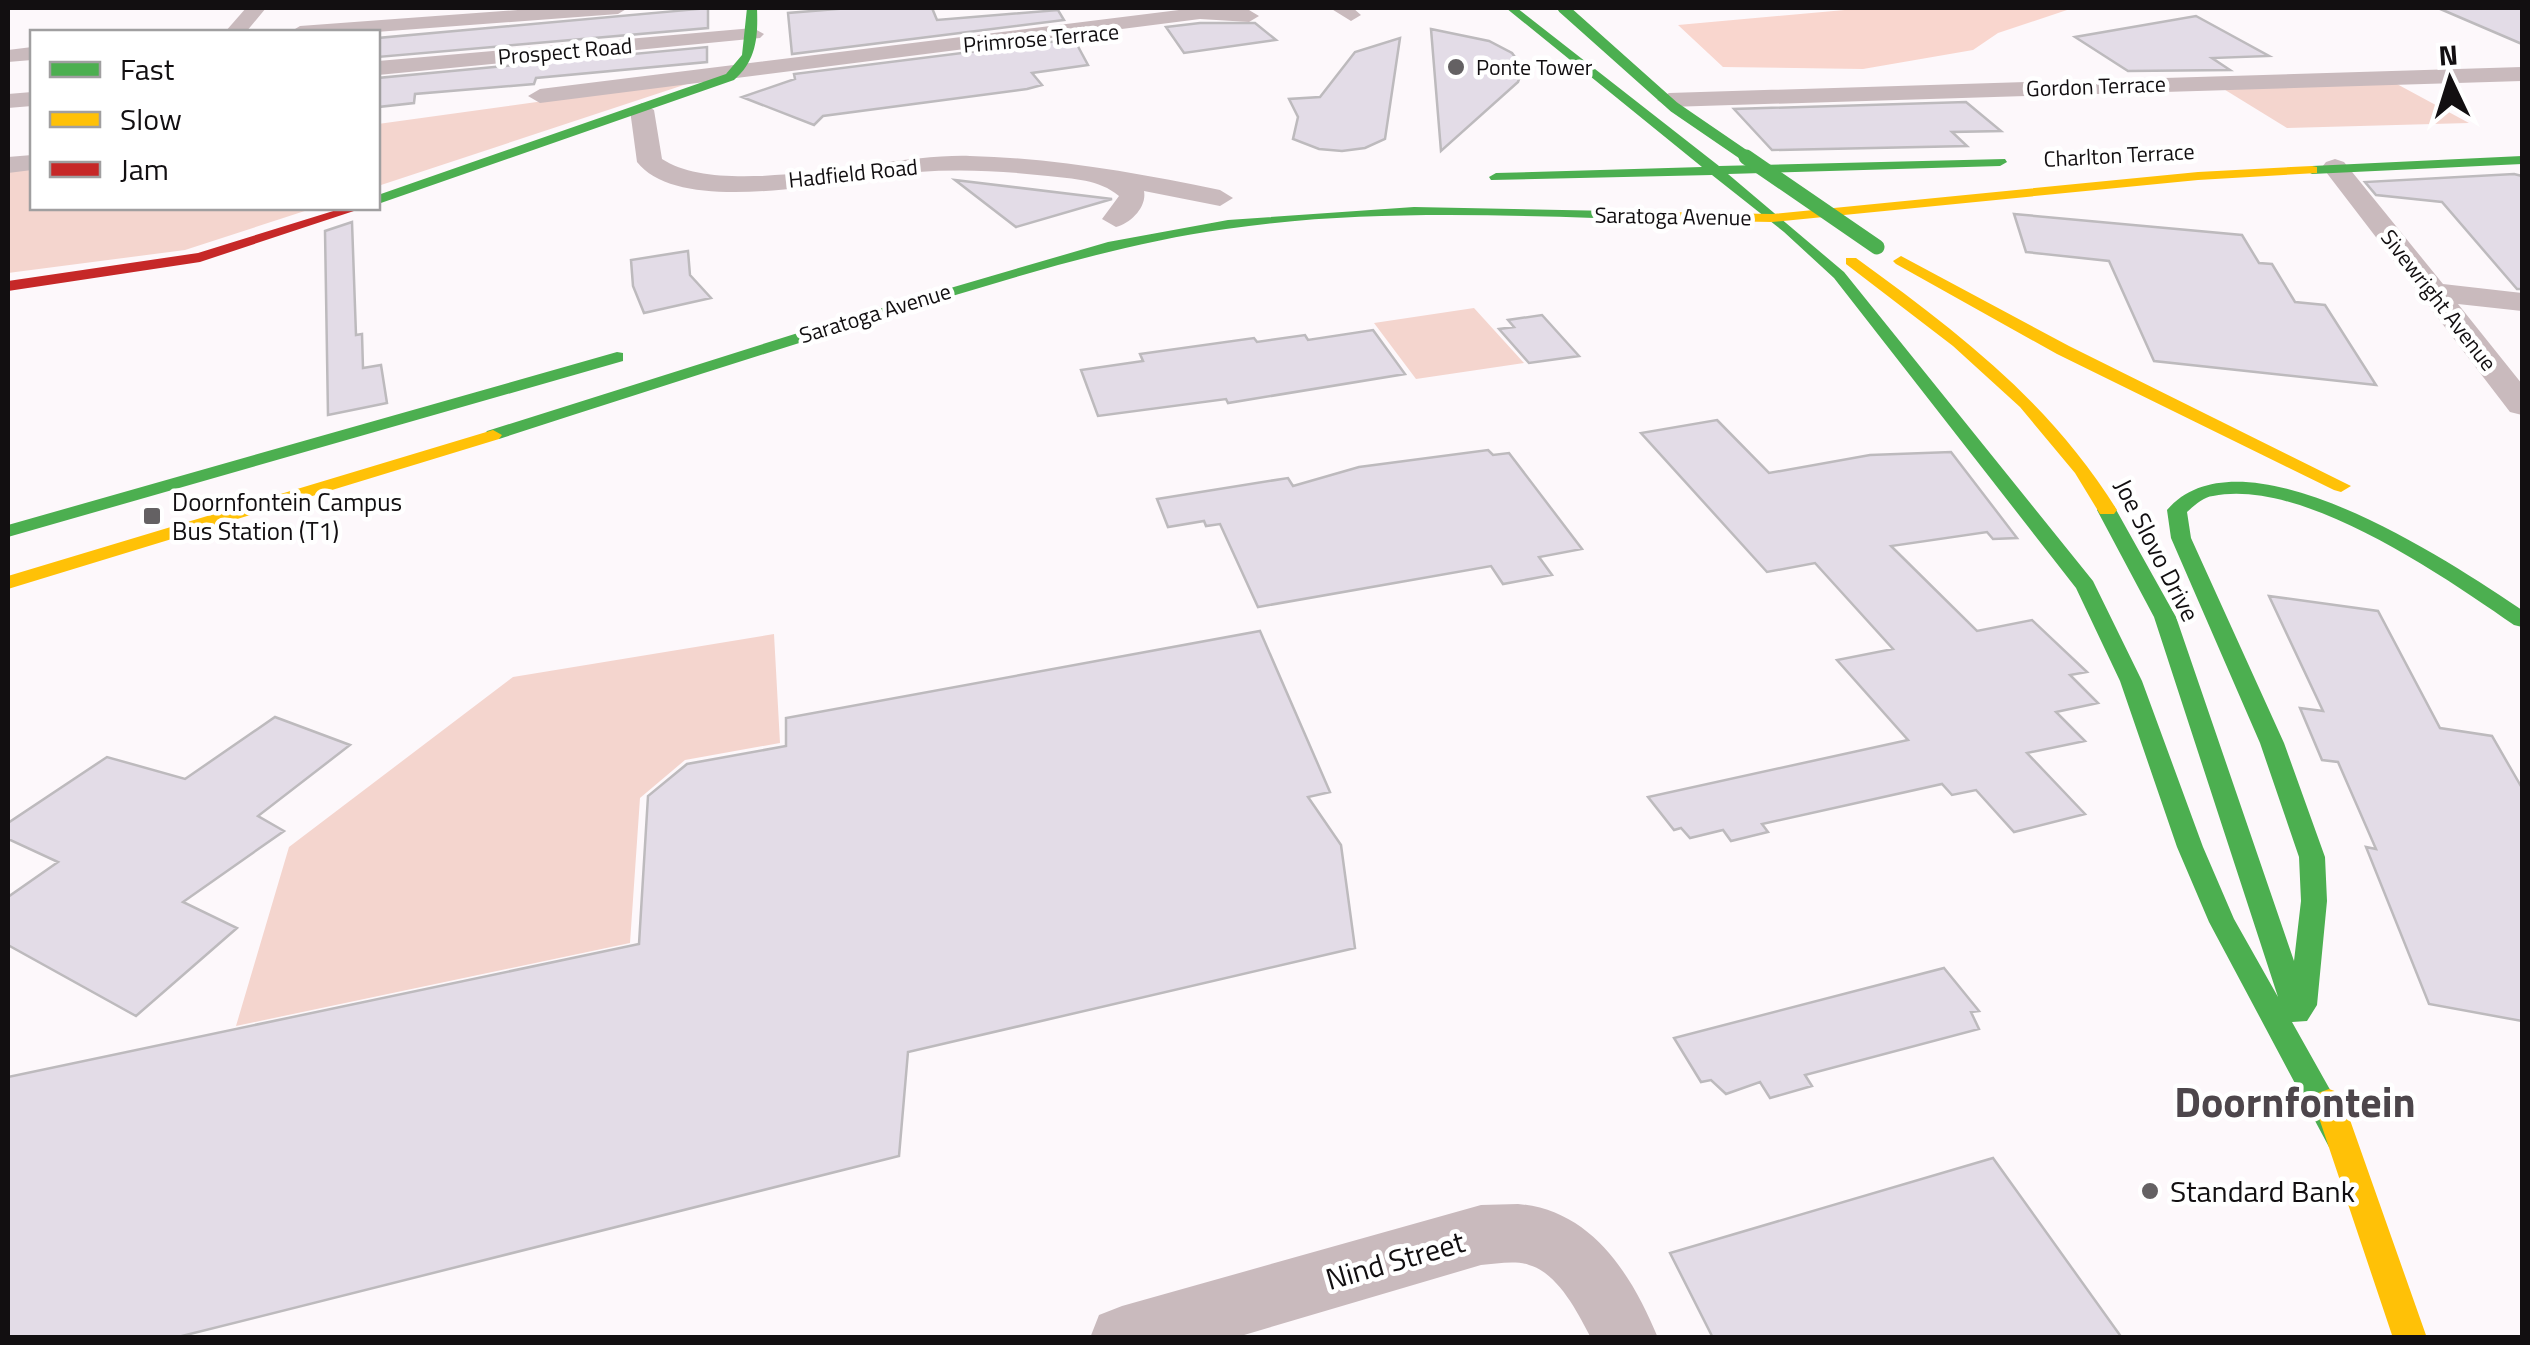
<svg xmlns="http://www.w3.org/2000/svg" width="2530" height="1345" font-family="'Titillium Web',sans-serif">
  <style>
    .green { fill: #f4d5ce }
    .forest { fill: #f9d6ce }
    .building { fill: #e3dce7; stroke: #bdbabd; stroke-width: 2.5 }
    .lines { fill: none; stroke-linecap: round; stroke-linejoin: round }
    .street { fill: #c9babd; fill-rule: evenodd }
    .fast { fill: #4caf50; fill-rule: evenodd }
    .slow { fill: #ffc107; fill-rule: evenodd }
    .jam { fill: #c62828; fill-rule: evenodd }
    .fast-bridge-far1 { stroke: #4caf50; stroke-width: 11 }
    .fast-bridge { stroke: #4caf50; stroke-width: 15 }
    .poi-dot { fill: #646163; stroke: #fff; stroke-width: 4 }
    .labels { text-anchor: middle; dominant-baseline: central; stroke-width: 9; stroke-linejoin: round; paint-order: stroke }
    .far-street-label { font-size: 22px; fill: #120f11; stroke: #fff }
    .far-poi-label { font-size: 22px; fill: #120f11; stroke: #fff; text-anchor: start }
    .poi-label { font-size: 25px; fill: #120f11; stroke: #fff; text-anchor: start }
    .street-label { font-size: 25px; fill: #120f11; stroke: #fff }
    .near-poi-label { font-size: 30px; fill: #120f11; stroke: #fff; text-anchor: start }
    .near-street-label { font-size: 30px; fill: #120f11; stroke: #fff }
    .near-district-label { font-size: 42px; font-weight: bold; fill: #4d464b; stroke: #fff }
  </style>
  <rect width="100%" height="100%" fill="#fdf8fb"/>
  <!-- green -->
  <path class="green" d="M 702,79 L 378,186 L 378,124 Z
    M 2395,83 L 2469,123 L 2287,128 L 2222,88 Z
    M 32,168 L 32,208 L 314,208 L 185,250 L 8,273 L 8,171 Z
    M 1474,308 L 1524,363 L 1416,379 L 1374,323 Z
    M 774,634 L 780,743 L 685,760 L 640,798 L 630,943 L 236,1026 L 289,847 L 513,677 Z"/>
  <!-- forest -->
  <path class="forest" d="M 1867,8 L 2073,8 L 1998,33 L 1973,50 L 1863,69 L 1723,67 L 1678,25 Z"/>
  <!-- building -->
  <path class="building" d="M 708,8 L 708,28 L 378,57 L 378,38 Z
    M 849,8 L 932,8 L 937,20 L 1058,10 L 1064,20 L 792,54 L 788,13 Z
    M 2438,8 L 2522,8 L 2522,44 Z
    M 2196,16 L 2269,56 L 2212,58 L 2230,70 L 2128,71 L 2075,37 Z
    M 1200,23 L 1255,23 L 1276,40 L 1184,53 L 1166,27 Z
    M 1431,29 L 1489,41 L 1512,53 L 1523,68 L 1518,82 L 1441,151 Z
    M 1400,38 L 1385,139 L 1365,148 L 1342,151 L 1319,149 L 1293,139 L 1298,117 L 1289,99 L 1320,97 L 1355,52 Z
    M 1074,39 L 1088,65 L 1032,73 L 1042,85 L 1027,89 L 823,116 L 814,125 L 742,97 L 795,79 L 794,74 Z
    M 707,47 L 707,62 L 536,78 L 534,84 L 415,94 L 414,103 L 378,107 L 378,78 Z
    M 1966,102 L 2001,131 L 1952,132 L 1967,146 L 1772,150 L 1734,109 Z
    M 2514,174 L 2522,176 L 2522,289 L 2517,289 L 2442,202 L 2376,195 L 2365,182 Z
    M 955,180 L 1112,199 L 1016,227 Z
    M 2014,214 L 2242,235 L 2259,263 L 2272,264 L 2295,302 L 2325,305 L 2376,385 L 2154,361 L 2109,261 L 2026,252 Z
    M 352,222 L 356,335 L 362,334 L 363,368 L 381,365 L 387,403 L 328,415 L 325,231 Z
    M 688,251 L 690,275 L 711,298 L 644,313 L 633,286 L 631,260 Z
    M 1542,315 L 1579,356 L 1529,363 L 1499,329 L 1514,327 L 1508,320 Z
    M 1373,330 L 1405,374 L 1228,403 L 1226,399 L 1098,416 L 1081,370 L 1143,361 L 1140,354 L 1254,338 L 1257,342 L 1305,335 L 1308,340 Z
    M 1717,420 L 1769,473 L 1870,455 L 1951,452 L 2017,538 L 1993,539 L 1987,532 L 1891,546 L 1977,631 L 2032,620 L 2087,672 L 2070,675 L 2098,703 L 2056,712 L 2085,741 L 2027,753 L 2085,814 L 2014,832 L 1976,790 L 1952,795 L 1942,784 L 1762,824 L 1768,832 L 1731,841 L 1723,830 L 1690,838 L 1681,828 L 1674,830 L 1648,797 L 1908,740 L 1837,660 L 1893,649 L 1815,563 L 1767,572 L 1641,433 Z
    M 1488,450 L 1493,455 L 1509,453 L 1582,549 L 1539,557 L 1552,575 L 1503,584 L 1491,566 L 1258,607 L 1220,524 L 1206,526 L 1204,521 L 1168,527 L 1157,499 L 1288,478 L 1293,486 L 1359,467 Z
    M 2269,596 L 2378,611 L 2440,728 L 2492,736 L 2522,788 L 2522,1021 L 2429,1004 L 2366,847 L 2376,849 L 2338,762 L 2322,760 L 2300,708 L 2323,711 Z
    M 1260,631 L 1330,792 L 1308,797 L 1341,845 L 1355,948 L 908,1052 L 899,1156 L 174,1338 L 8,1338 L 8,1077 L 639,944 L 648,796 L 687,764 L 786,746 L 786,718 Z
    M 275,717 L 350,745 L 258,816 L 284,831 L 183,902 L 237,928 L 136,1016 L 8,945 L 8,897 L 58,862 L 8,839 L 8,823 L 107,757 L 185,779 Z
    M 1944,968 L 1979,1011 L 1971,1012 L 1979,1029 L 1805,1075 L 1812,1086 L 1770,1098 L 1760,1082 L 1726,1094 L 1711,1080 L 1701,1082 L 1674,1038 Z
    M 1993,1158 L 2122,1338 L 1713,1338 L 1670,1253 Z"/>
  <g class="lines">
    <!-- street -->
    <path class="street" d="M 246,8 L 266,8 L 246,32 L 225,32 Z
      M 544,8 L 628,8 L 618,14 L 376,32 L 290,32 L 300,26 Z
      M 1195,8 L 1249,10 L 1259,16 L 1249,22 L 1200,19 L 540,103 L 528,96 L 540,89 Z
      M 1330,8 L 1353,8 L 1361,15 L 1351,21 Z
      M 753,28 L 764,34 L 760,38 L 378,75 L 378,61 Z
      M 32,47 L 32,60 L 8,62 L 8,50 Z
      M 2522,67 L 2522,81 L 1669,107 L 1657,100 L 1669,93 Z
      M 32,92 L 32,106 L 8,108 L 8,94 Z
      M 642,103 L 654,110 L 662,159 C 727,201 888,153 970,156 C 1055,158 1137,173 1220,190 L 1233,198 L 1220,206 L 1144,191 C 1147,207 1131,223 1116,227 L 1102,219 L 1119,196 C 1099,179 1073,179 1048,176 C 1005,171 961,169 918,172 C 853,177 682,220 637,162 L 630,110 Z
      M 32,155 L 32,170 L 8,173 L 8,157 Z
      M 2335,159 L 2344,162 L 2443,284 L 2522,293 L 2522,311 L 2458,304 L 2522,384 L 2522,415 L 2510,412 L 2326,172 L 2322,167 L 2326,162 Z
      M 1518,1204 C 1592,1210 1632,1275 1658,1338 L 1591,1338 C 1578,1313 1558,1273 1529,1265 C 1515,1260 1496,1264 1481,1265 L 1234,1338 L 1090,1338 L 1099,1315 L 1122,1306 L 1481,1205 Z"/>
    <!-- fast -->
    <path class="fast" d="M 747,8 L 757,8 C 758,36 757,60 734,80 L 378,204 L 378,195 L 726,74 L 742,55 Z
      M 1506,8 L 1517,8 L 1719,166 L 2005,159 L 2007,162 L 2000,166 L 1728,174 L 1844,272 L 2093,581 L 2142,681 L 2203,847 L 2234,919 L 2278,997 L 2154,617 L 2097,510 L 2100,506 L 2114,506 L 2176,617 L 2294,961 L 2301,901 L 2299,857 L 2260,743 L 2171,538 L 2167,510 C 2242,422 2452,563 2522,610 L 2522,627 L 2514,625 C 2443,576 2303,478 2213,496 C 2203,497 2195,505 2187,512 L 2191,538 L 2284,743 L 2325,857 L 2327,901 L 2317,1005 L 2307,1021 L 2292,1022 L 2351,1127 L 2355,1137 L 2351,1147 L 2340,1151 L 2329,1147 L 2209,922 L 2177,847 L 2120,681 L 2076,588 L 1834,278 L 1784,232 L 1712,175 L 1491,180 L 1489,177 L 1496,173 L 1702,167 Z
      M 2522,156 L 2522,164 L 2312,174 L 2305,170 L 2312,166 Z
      M 1414,207 L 1664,212 L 1671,216 L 1664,220 C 1518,216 1370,208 1226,229 C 1125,243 1029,273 932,302 C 787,346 644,392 499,439 L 487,439 L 484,435 L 487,431 L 817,327 L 1108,242 L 1228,220 Z
      M 617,352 L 623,353 L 623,361 L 8,537 L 8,525 Z"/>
    <!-- slow -->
    <path class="slow" d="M 2312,166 L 2317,167 L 2317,173 L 2198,180 L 1772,222 L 1664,220 L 1657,216 L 1664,212 L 1772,214 L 2198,172 Z
      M 1901,256 L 2069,346 L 2351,486 L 2341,492 L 2334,490 L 2057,354 L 1896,264 L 1893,261 Z
      M 1846,258 L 1856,258 C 1959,333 2049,401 2117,510 L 2114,514 L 2100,514 L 2075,473 L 2020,407 L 1953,346 L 1846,264 Z
      M 493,430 L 502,435 L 499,439 L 8,589 L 8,576 Z
      M 2329,1089 L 2340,1093 L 2344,1103 L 2427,1338 L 2393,1338 L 2314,1103 L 2318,1093 Z"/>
    <!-- jam -->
    <path class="jam" d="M 343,208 L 363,208 L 200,262 L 8,291 L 8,281 L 198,253 Z"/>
    <!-- fast-bridge-far1 -->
    <path class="fast-bridge-far1" d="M 1563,8 L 1674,107 L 1750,159"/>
    <!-- fast-bridge -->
    <path class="fast-bridge" d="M 1746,157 L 1877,247"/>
  </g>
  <!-- markers -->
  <g class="poi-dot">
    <circle cx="1456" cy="67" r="10"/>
    <rect x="142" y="506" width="20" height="20" rx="5"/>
    <circle cx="2150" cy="1191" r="10"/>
  </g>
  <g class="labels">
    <!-- far-street labels -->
    <g class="far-street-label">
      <text transform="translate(1041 38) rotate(-5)">Primrose Terrace</text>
      <text transform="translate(565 51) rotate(-5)">Prospect Road</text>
      <text transform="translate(2096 86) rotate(-2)">Gordon Terrace</text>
      <text transform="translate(2119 155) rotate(-3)">Charlton Terrace</text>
      <text transform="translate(853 173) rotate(-6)">Hadfield Road</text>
      <text transform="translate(1673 216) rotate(1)">Saratoga Avenue</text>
      <text transform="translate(2439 300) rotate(52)">Sivewright Avenue</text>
      <text transform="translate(875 313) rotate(-17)">Saratoga Avenue</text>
    </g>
    <!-- far-poi labels -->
    <g class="far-poi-label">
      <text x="1476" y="67">Ponte Tower</text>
    </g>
    <!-- poi labels -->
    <g class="poi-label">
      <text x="172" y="502">Doornfontein Campus<tspan x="172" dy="29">Bus Station (T1)</tspan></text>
    </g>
    <!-- street labels -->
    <g class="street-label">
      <text transform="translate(2157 550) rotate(63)">Joe Slovo Drive</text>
    </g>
    <!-- near-poi labels -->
    <g class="near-poi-label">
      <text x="2170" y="1191">Standard Bank</text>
    </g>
    <!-- near-street labels -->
    <g class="near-street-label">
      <text transform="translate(1395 1260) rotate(-16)">Nind Street</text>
    </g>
    <!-- near-district labels -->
    <g class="near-district-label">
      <text x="2295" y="1101">Doornfontein</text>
    </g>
  </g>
  <!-- border -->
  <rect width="2530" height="1345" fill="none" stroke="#120f11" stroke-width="20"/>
  <!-- legend -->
  <rect x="30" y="30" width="350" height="180" fill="#ffffff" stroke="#a09fa0" stroke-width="2.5"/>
  <rect x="50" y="62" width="50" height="15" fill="#4caf50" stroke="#a09fa0" stroke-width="2.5"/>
  <text x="120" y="80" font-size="30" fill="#120f11">Fast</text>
  <rect x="50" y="112" width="50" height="15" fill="#ffc107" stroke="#a09fa0" stroke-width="2.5"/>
  <text x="120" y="130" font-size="30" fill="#120f11">Slow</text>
  <rect x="50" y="162" width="50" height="15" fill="#c62828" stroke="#a09fa0" stroke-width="2.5"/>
  <text x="120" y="180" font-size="30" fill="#120f11">Jam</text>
  <!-- north arrow -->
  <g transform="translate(2450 80) rotate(356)" stroke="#ffffff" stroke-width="8" paint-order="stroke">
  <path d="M0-8L18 38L0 25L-18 38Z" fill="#120f11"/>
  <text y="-15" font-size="28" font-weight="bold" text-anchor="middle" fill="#120f11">N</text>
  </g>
</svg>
